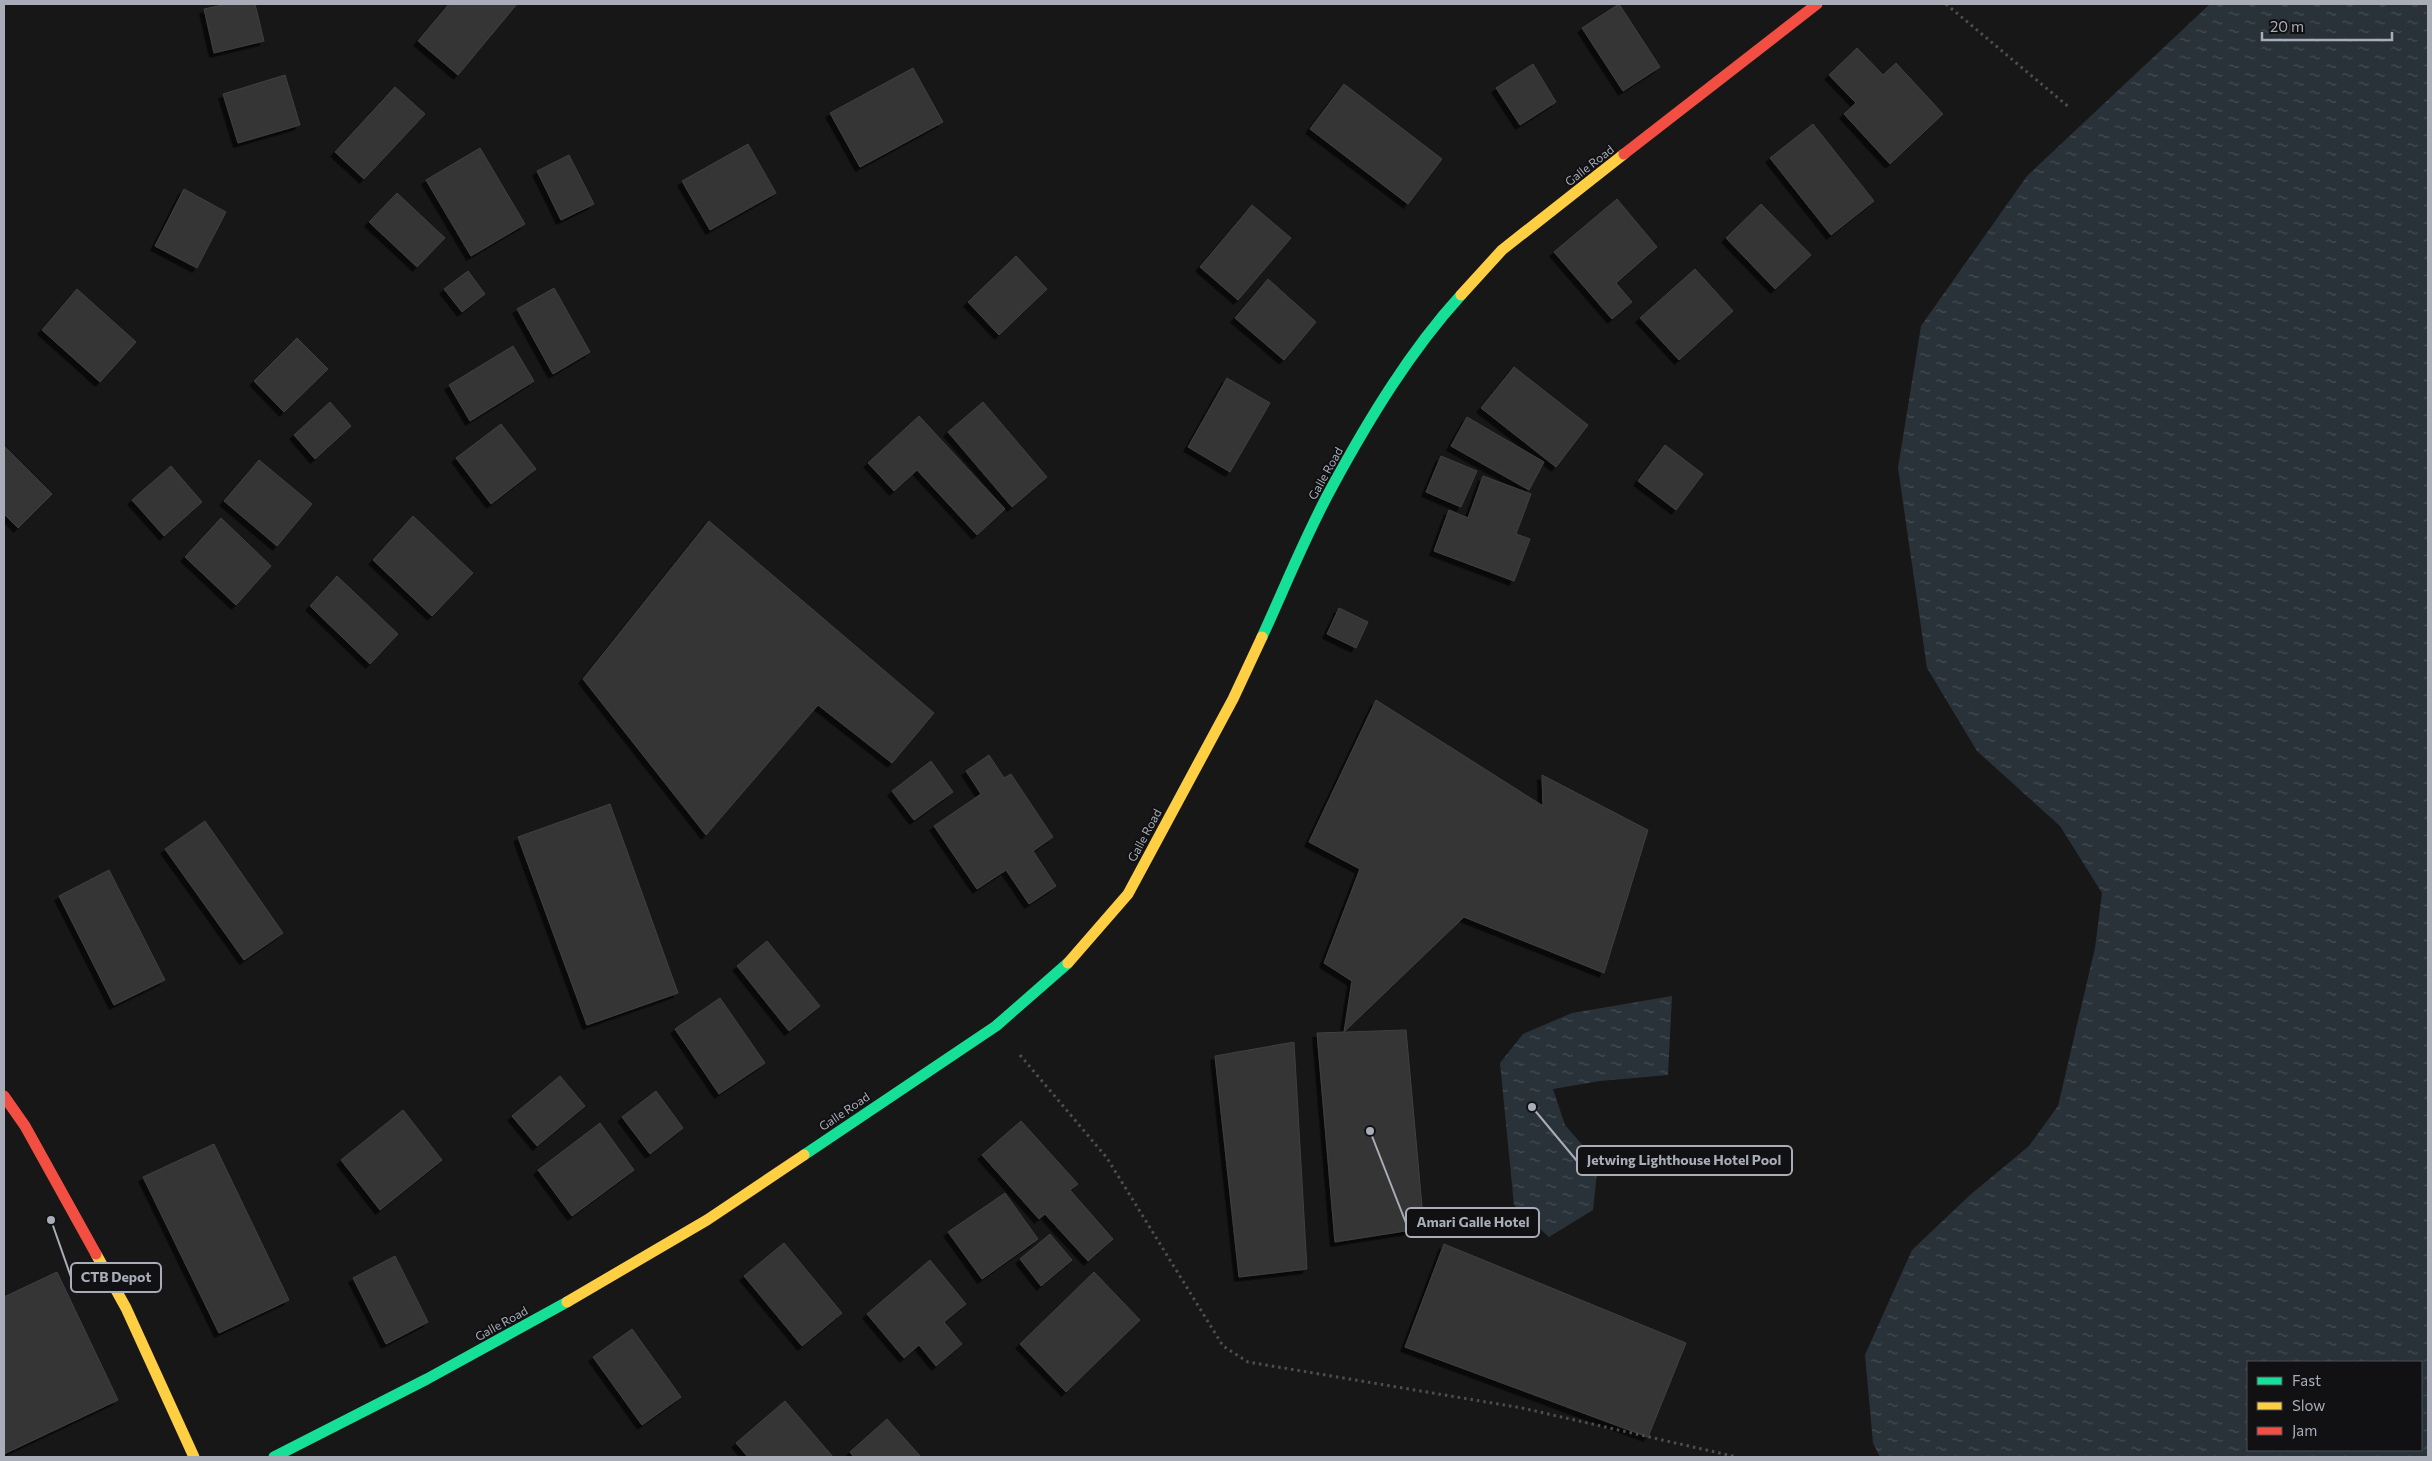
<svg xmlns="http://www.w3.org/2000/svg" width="2432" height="1461" font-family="Commissioner,sans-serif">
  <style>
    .water { fill: url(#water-ripples); fill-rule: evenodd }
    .building { fill: #353536; stroke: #3f4043; filter: url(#shadow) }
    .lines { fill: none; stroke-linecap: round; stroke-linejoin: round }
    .path { stroke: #4d4e52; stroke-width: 3; stroke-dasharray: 2.5 4; stroke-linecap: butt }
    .fast { stroke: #16e098; stroke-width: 11 }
    .slow { stroke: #ffcf43; stroke-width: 11 }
    .jam { stroke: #f24e42; stroke-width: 11 }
    .labels { text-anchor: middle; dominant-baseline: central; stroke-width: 4; stroke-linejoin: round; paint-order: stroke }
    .street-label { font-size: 12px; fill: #a8adb8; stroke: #111113 }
    .leader { fill: none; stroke: #a8adb8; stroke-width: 2 }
    .callout-dot { fill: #a8adb8; stroke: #111113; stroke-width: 2 }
    .callout { fill: #111113; stroke: #a8adb8; stroke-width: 2 }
    .callout-label { font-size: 14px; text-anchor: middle; font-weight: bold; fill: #a8adb8 }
  </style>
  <defs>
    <pattern id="water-ripples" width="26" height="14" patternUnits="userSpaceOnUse" patternTransform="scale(1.25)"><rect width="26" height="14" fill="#2a3239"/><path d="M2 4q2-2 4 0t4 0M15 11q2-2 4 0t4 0" fill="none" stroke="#464d54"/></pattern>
    <filter id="shadow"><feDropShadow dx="-4.5" dy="4.5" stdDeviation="0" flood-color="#0009"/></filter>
  </defs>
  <rect width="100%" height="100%" fill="#171717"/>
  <!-- water -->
  <path class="water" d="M 2210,4 L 2428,4 L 2428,1457 L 1880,1457 L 1873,1443 L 1865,1355 L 1912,1250 L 1970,1195 L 2029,1146 L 2058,1106 L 2095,948 L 2102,893 L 2060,826 L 1977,751 L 1927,668 L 1898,468 L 1921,326 L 2027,176 ZM 2248,1362 L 2421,1362 L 2421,1450 L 2248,1450 Z
    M 1672,996 L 1668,1075 L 1600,1081 L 1553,1089 L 1565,1125 L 1598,1163 L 1593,1210 L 1549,1237 L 1514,1205 L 1500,1063 L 1523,1034 L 1572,1013 Z"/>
  <!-- building -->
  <path class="building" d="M 227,4 L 255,4 L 264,41 L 214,53 L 204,9 Z
    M 449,4 L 517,4 L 458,75 L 418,41 Z
    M 1619,4 L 1660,67 L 1623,91 L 1582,28 Z
    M 1857,48 L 1883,75 L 1896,63 L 1943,114 L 1890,164 L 1844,114 L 1856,103 L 1829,75 Z
    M 1533,64 L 1556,102 L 1520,125 L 1496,88 Z
    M 913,68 L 943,122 L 860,167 L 830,113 Z
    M 285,75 L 300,125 L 238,143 L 223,94 Z
    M 1344,84 L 1442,159 L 1408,204 L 1310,129 Z
    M 395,87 L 425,114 L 364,179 L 335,152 Z
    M 1813,124 L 1874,201 L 1831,235 L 1770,158 Z
    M 748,144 L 776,193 L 710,230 L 682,181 Z
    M 480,148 L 525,224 L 471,256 L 426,180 Z
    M 569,155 L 594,204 L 561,220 L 537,171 Z
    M 184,189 L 226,212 L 197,268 L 155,246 Z
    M 397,193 L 445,238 L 417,267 L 369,222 Z
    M 1617,199 L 1657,247 L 1616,283 L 1632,302 L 1612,319 L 1554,252 Z
    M 1761,204 L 1811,255 L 1775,289 L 1726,238 Z
    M 1252,205 L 1291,238 L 1238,300 L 1200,267 Z
    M 1016,256 L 1047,289 L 999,335 L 968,302 Z
    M 1695,269 L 1733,311 L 1679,360 L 1640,318 Z
    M 468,271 L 485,294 L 462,312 L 444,289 Z
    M 1268,279 L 1316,322 L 1284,360 L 1235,318 Z
    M 554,288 L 590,352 L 553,374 L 517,309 Z
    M 77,289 L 136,342 L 100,382 L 42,330 Z
    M 297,338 L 328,369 L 284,412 L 254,381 Z
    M 513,346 L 534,381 L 470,421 L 449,385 Z
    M 1514,367 L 1588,425 L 1556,467 L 1481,408 Z
    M 1227,378 L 1270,403 L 1230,472 L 1188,447 Z
    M 330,402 L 351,426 L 315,459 L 294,435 Z
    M 983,402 L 1047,477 L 1012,507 L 948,432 Z
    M 919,416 L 1005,509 L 977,535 L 917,470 L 894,491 L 868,463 Z
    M 1467,417 L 1544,462 L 1529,490 L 1451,446 Z
    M 501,424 L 536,469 L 491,504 L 456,458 Z
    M 1665,445 L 1703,474 L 1676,510 L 1638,481 Z
    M 4,446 L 52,494 L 18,528 L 4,514 Z
    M 1441,456 L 1477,471 L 1461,507 L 1426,492 Z
    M 259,460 L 312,504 L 277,546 L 224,501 Z
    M 171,466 L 202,502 L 164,536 L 132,500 Z
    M 1483,476 L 1531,494 L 1516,534 L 1530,539 L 1514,581 L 1434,551 L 1449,510 L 1468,518 Z
    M 413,516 L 473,573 L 432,616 L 373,560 Z
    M 221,518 L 271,566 L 236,605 L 185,557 Z
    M 709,521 L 934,713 L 892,763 L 818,705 L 706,835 L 583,679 Z
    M 337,576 L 398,634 L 370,664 L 310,606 Z
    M 1339,608 L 1368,622 L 1356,648 L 1327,634 Z
    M 1376,700 L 1543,806 L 1542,775 L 1648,830 L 1604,973 L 1464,917 L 1344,1032 L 1352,981 L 1324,963 L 1360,869 L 1309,842 Z
    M 989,755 L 1004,778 L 1011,774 L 1053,837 L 1033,851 L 1056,886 L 1029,904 L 1006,870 L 977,889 L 934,826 L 981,794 L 966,771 Z
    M 931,761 L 953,792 L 914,820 L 892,791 Z
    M 610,804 L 678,993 L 587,1025 L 518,837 Z
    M 205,821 L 283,933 L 244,960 L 165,849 Z
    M 109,870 L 165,980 L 114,1005 L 59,896 Z
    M 767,941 L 820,1006 L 789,1031 L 737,966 Z
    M 720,998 L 765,1063 L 719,1094 L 675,1029 Z
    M 1406,1030 L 1424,1228 L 1335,1242 L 1317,1033 Z
    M 1294,1042 L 1307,1269 L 1239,1277 L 1215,1056 Z
    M 560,1076 L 585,1106 L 537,1146 L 512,1116 Z
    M 656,1091 L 683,1128 L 650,1154 L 622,1117 Z
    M 403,1110 L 442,1160 L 380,1210 L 341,1160 Z
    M 1021,1121 L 1078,1184 L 1070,1190 L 1113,1239 L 1088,1261 L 1045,1214 L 1039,1219 L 982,1155 Z
    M 600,1123 L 634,1170 L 572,1216 L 538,1170 Z
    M 214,1144 L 289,1300 L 219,1333 L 143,1177 Z
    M 1005,1193 L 1038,1239 L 982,1279 L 948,1232 Z
    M 1050,1234 L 1072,1260 L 1041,1286 L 1020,1259 Z
    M 784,1243 L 842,1313 L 802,1346 L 744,1276 Z
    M 1444,1244 L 1686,1343 L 1648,1437 L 1405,1347 Z
    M 395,1256 L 428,1322 L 386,1344 L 353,1278 Z
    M 930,1260 L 966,1304 L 944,1322 L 962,1344 L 936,1366 L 919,1345 L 904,1358 L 867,1314 Z
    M 57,1272 L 118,1400 L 4,1454 L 4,1297 Z
    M 1094,1272 L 1140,1320 L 1066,1392 L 1020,1344 Z
    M 632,1329 L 681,1397 L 642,1425 L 593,1357 Z
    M 785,1401 L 833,1457 L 748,1457 L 736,1443 Z
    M 887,1419 L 921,1457 L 854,1457 L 850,1452 Z"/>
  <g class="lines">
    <!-- path -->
    <path class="path" d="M 1946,4 L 2070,108
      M 1020,1055 L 1107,1158 L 1223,1346 L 1248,1362 L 1522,1408 L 1737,1457"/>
    <!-- fast -->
    <path class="fast" d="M 1262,637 C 1285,587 1306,534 1333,485 C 1369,419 1410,351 1461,295
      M 804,1155 L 996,1026 L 1068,963
      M 274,1457 L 427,1379 L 567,1302"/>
    <!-- slow -->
    <path class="slow" d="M 1461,295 L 1502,250 L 1624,154
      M 1068,963 L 1128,894 L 1233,699 L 1262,637
      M 96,1254 L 126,1308 L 194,1457
      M 567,1302 L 707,1220 L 804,1155"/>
    <!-- jam -->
    <path class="jam" d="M 1624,154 L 1817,4
      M 4,1096 L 25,1126 L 96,1254"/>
  </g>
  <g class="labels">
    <!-- street labels -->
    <g class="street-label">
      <text transform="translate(1589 165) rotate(-38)">Galle Road</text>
      <text transform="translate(1325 473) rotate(-61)">Galle Road</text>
      <text transform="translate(1144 835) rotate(-62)">Galle Road</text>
      <text transform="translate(844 1111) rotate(-34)">Galle Road</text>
      <text transform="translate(501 1323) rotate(-29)">Galle Road</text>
    </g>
  </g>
  <!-- callouts -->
  <path class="leader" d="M1532 1107L1577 1161M1370 1131L1406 1223M51 1220L71 1277"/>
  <g class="callout-dot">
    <circle cx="1532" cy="1107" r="5"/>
    <circle cx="1370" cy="1131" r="5"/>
    <circle cx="51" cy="1220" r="5"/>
  </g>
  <g class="callout">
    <rect x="1577" y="1146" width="215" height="29" rx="5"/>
    <rect x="1406" y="1208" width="133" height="29" rx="5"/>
    <rect x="71" y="1263" width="90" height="29" rx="5"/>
  </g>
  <g class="callout-label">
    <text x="1684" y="1165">Jetwing Lighthouse Hotel Pool</text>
    <text x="1473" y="1227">Amari Galle Hotel</text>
    <text x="116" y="1282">CTB Depot</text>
  </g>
  <!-- border -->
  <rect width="2432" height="1461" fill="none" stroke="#a8adb8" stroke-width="10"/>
  <!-- legend -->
  <rect x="2247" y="1361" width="175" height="90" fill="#111113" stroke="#4d4f55"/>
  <rect x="2257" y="1377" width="25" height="8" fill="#16e098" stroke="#4d4f55"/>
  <text x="2292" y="1386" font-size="15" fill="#a8adb8">Fast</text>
  <rect x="2257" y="1402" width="25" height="8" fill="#ffcf43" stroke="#4d4f55"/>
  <text x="2292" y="1411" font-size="15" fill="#a8adb8">Slow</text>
  <rect x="2257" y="1427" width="25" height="8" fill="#f24e42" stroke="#4d4f55"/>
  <text x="2292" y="1436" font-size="15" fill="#a8adb8">Jam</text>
  <!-- scale -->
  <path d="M2262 32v8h130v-8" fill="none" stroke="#a8adb8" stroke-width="2.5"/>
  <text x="2270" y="32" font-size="15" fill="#a8adb8" stroke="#111113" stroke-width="4" paint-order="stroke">20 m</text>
</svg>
